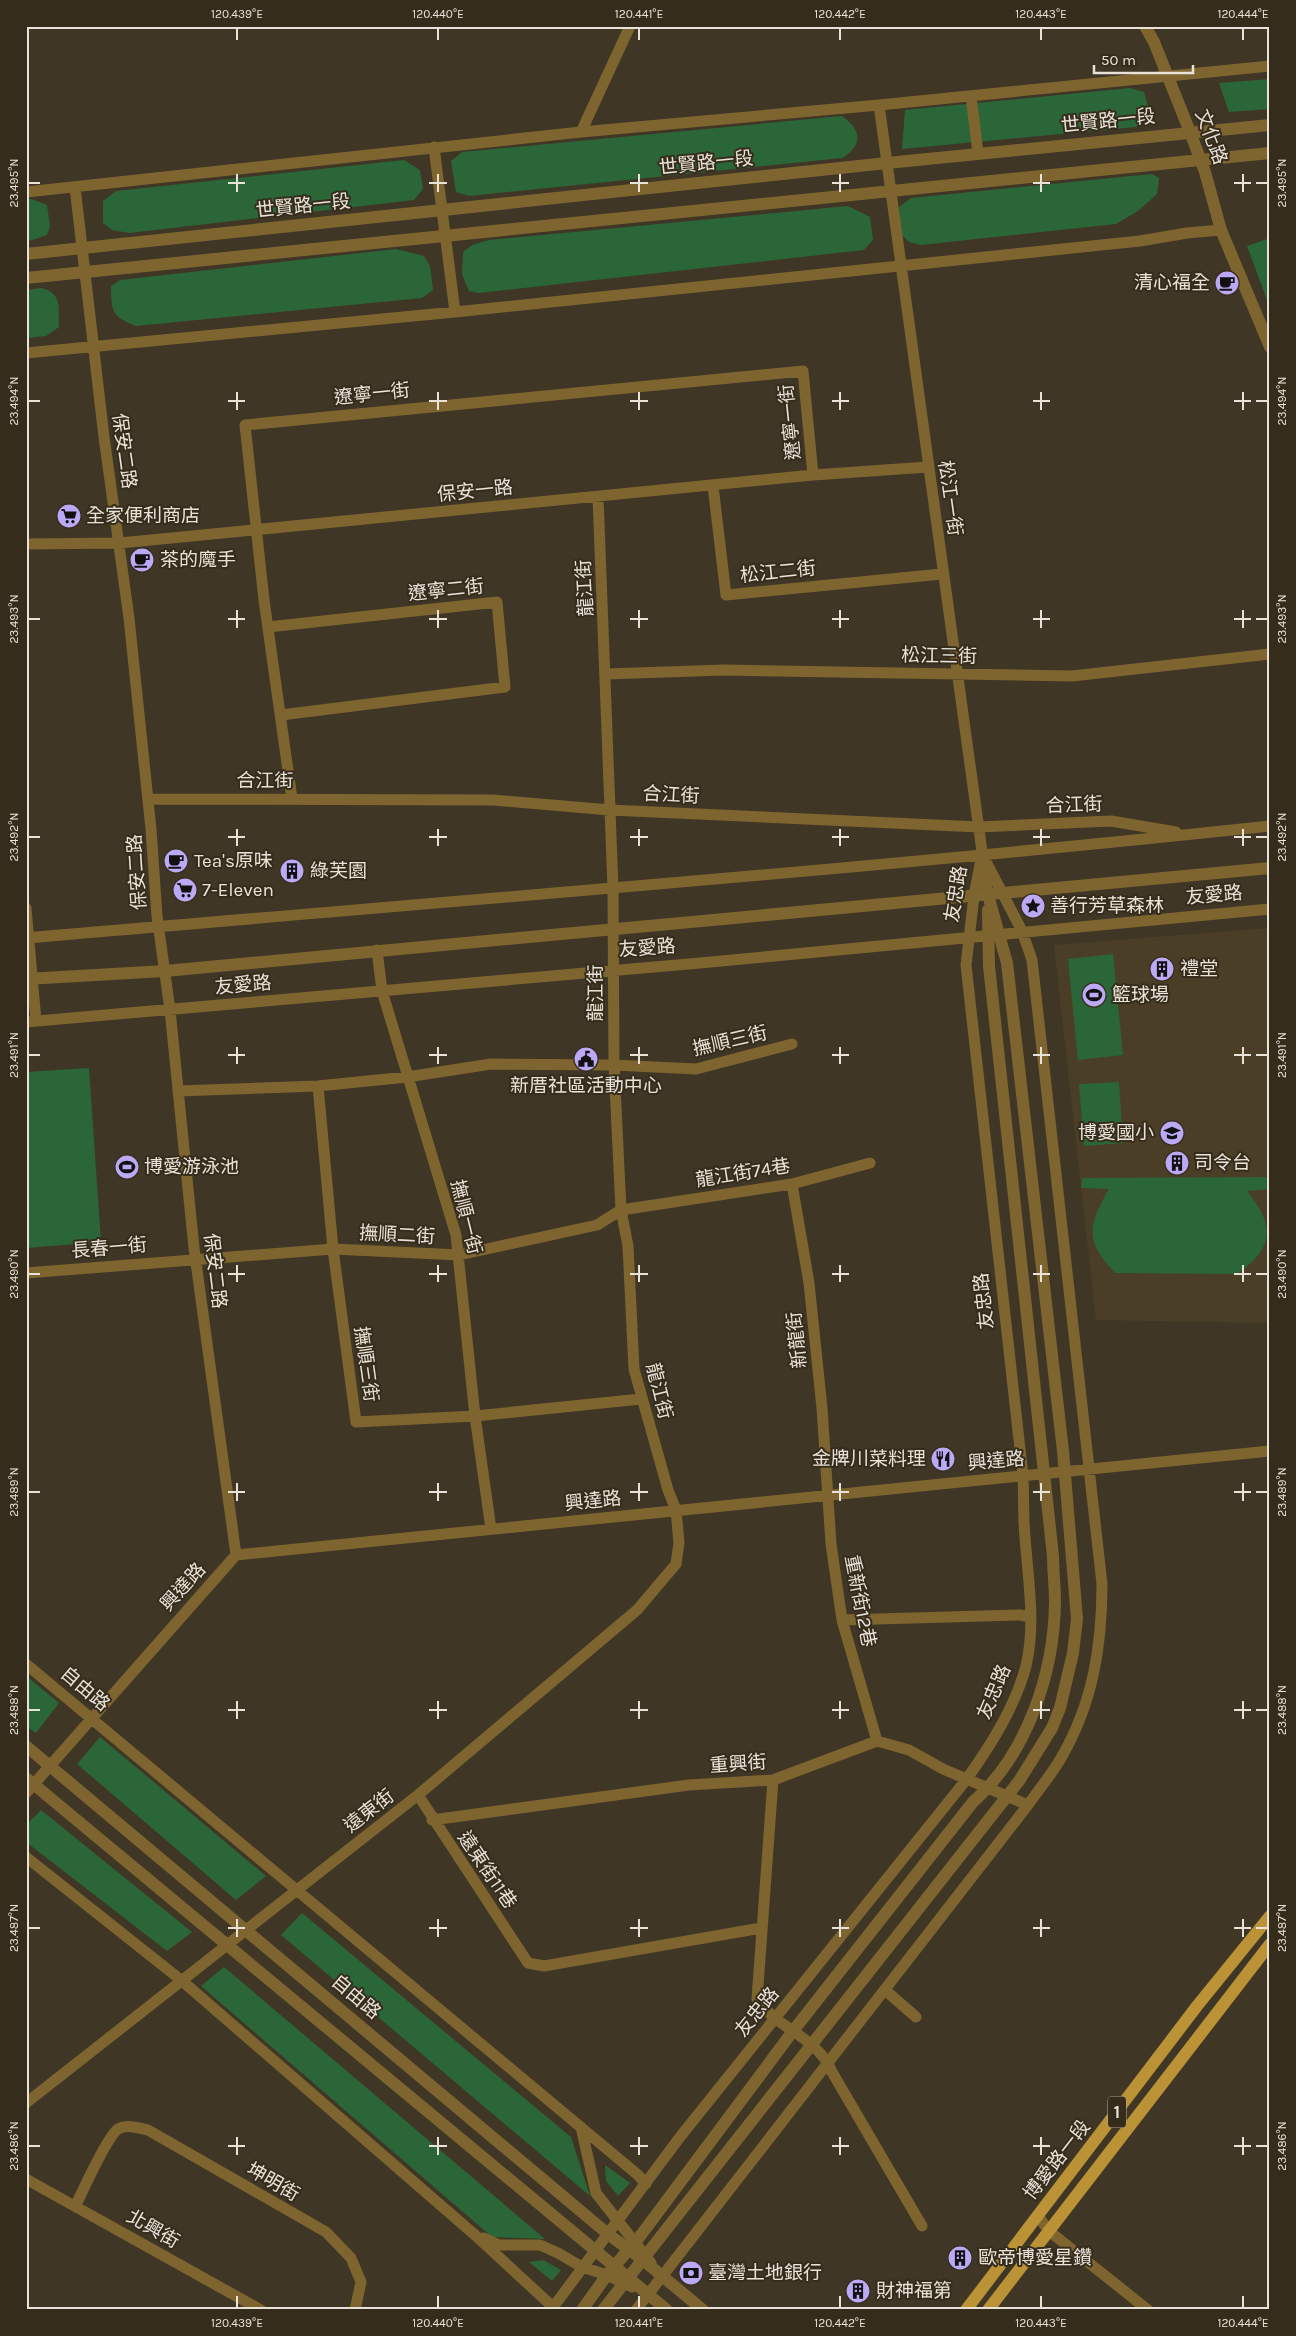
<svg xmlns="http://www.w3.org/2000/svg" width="1296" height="2336" font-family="Karla,'Noto Sans TC',sans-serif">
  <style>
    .built { fill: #4b3e27 }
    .green { fill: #2a6638 }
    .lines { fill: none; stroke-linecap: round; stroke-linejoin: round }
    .minor { stroke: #7e652f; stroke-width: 11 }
    .tertiary { stroke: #7e652f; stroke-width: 12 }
    .primary { stroke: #bb9235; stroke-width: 12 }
    .ticks { fill: none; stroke: #e9e2d8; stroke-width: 2 }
    .labels { text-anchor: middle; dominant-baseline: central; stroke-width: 4; stroke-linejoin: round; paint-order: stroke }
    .shield { fill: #362c1c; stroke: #b3aba0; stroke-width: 1 }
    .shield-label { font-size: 18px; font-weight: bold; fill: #e9e2d8 }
    .street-label { font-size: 19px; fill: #e9e2d8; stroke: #362c1c }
    .poi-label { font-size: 19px; fill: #e9e2d8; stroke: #362c1c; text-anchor: start }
    .neatline { fill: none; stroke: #e9e2d8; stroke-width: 2 }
    .ticks-label { font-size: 12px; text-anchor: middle; fill: #e9e2d8 }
  </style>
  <rect width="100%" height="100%" fill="#403626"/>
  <!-- built -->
  <path class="built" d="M 1270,928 L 1270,1323 L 1096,1320 L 1054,945 Z"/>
  <!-- green -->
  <path class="green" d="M 1270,79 L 1270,109 L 1229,112 L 1219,83 Z
    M 1130,88 L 1144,92 L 1150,113 L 1136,127 L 902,149 L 905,110 Z
    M 842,116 C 862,130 863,145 842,158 L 469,196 L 456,192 L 451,161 L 462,152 Z
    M 404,160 L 420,170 L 423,189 L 414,200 L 129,233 L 112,230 L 103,223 L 103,201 L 116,191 Z
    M 1152,174 L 1159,178 L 1157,194 L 1138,211 L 1116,224 L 921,245 L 909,242 L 901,234 L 899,207 L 911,198 Z
    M 26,199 L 31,199 L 47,205 L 50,226 L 47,235 L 26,242 Z
    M 848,206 L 870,217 L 873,240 L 864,250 L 479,293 L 469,291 L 462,274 L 463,252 L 472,245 L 489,240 Z
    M 1270,238 L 1270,308 L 1247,246 Z
    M 396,249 L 424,256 L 430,266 L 433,290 L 422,298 L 136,326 C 112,317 111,311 111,286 L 120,280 Z
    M 41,288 C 63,293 58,308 59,327 L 46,336 L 26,338 L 26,290 Z
    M 1113,954 L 1123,1055 L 1078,1060 L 1068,959 Z
    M 89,1068 L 101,1242 L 26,1248 L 26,1072 Z
    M 1119,1082 L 1123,1143 L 1084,1146 L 1079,1084 Z
    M 1270,1177 L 1270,1189 L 1247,1191 C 1275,1226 1275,1247 1237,1274 L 1115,1273 C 1085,1240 1087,1227 1109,1189 L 1081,1188 L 1082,1178 Z
    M 26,1676 L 59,1703 L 36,1733 L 26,1726 Z
    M 100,1737 L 266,1876 L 236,1900 L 77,1764 Z
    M 41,1810 L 192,1932 L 167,1951 L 26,1842 L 26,1825 Z
    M 302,1913 L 571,2137 L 590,2196 L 281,1935 Z
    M 224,1967 L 545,2239 L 492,2237 L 201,1986 Z
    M 605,2165 L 630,2183 L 618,2196 L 606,2181 Z
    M 543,2260 L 561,2270 L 552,2281 L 529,2262 Z"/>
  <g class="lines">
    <!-- minor -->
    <path class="minor" d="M 971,96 L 978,153
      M 879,105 L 988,895
      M 581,132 L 630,26
      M 434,147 L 455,312
      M 75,187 L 104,437 L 129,618 L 151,829 L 157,916 L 170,1010 L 194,1248 L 236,1555
      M 26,192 L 581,132 L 879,105 L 1270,66
      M 26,353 L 455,312 L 1140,241 L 1187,233 L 1221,230
      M 713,486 L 726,595 L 942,574
      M 26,544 L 120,543 L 813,475 L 928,467
      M 268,627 L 497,602 L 505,687 L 281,715
      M 606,674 L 725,670 L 1072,676 L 1270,654
      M 148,799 L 493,800 L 610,810 L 979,827 L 1111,821 L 1176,832
      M 292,799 L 264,600 L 245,425 L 803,371 L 813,475
      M 26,908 L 36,1021
      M 26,938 C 441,902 856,870 1270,826
      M 377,950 L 382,991 L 456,1235 L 475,1416 L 491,1529
      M 26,1022 L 700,963 L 1270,909
      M 318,1086 L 333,1249 L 356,1422 L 475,1416 L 641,1399
      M 178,1091 L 318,1086 L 407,1077 L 491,1064 L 614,1065 L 696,1069 L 792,1044
      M 792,1184 L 809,1283 L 822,1408 L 831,1544 L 842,1620 L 877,1741
      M 26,1273 L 333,1249 L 459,1255 L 597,1225 L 621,1210 L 792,1184 L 870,1163
      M 842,1620 L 1020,1615 L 1031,1617
      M 26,1664 L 638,2175 L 646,2184
      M 773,1780 L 757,1999 C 776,2028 819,2038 832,2072 L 922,2226
      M 26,1793 L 236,1555 L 1270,1451
      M 418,1795 L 528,1963 L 544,1966 L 761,1928
      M 432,1820 L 689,1785 L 773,1780 L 877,1741 L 909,1750 L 943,1769 L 1028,1805
      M 26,1857 L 181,1980 L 475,2235 L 553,2307
      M 885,1990 L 916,2017
      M 26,2103 L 418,1795 L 637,1610 L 676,1564 L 679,1543 L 676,1510 L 668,1490 L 634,1369 L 628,1246 L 621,1210 L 614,1065 L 613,888 L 598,497
      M 581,2127 L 596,2193 L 651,2263
      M 26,2179 L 261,2310
      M 76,2205 C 83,2190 107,2137 118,2129 C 127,2124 139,2128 148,2130 L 326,2232 L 351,2258 L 361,2282 L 355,2310
      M 1038,2216 L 1049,2231 L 1148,2310
      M 484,2238 L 499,2245 L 540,2245 L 558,2253 L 582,2267 L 607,2275 L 632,2287
      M 551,2310 L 680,2137 L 966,1780 C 991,1745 1015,1707 1026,1666 C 1036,1624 1028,1579 1025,1537 C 1023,1517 1024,1496 1023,1476 L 966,965 L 974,896 L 982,854
      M 636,2310 L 1028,1805 C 1039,1789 1052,1774 1061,1758 C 1093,1703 1102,1646 1102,1584 L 1032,960 L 1022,931 L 982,854"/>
    <!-- tertiary -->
    <path class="tertiary" d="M 1145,26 L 1154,42 L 1190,132 L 1205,172 L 1221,230 L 1270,347
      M 26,254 L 887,163 L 1270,125
      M 26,278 L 1270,153
      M 26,979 L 165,971 L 1270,868
      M 26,1746 L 608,2234 L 643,2260 L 703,2310
      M 26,1778 L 667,2310
      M 582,2310 L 607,2275 L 641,2235 L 793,2031 L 973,1802 C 1027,1754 1054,1674 1055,1602 C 1055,1587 1053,1571 1053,1556 L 989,966 L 988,910
      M 603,2310 L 1019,1781 L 1052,1728 L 1060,1708 L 1073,1653 L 1077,1619 L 1063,1451 L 1007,963 L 988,895"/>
    <!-- primary -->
    <path class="primary" d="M 966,2310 L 1197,2006 L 1270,1916
      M 988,2310 L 1270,1944"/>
  </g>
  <!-- ticks -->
  <path class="ticks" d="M 237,28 L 237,40M 438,28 L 438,40M 639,28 L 639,40M 840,28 L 840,40M 1041,28 L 1041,40M 1243,28 L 1243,40M 237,174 L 237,192M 438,174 L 438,192M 639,174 L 639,192M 840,174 L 840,192M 1041,174 L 1041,192M 1243,174 L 1243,192M 28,183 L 40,183M 228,183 L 245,183M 429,183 L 447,183M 630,183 L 648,183M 832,183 L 849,183M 1033,183 L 1050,183M 1234,183 L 1251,183M 1256,183 L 1268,183M 237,392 L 237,410M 438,392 L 438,410M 639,392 L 639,410M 840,392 L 840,410M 1041,392 L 1041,410M 1243,392 L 1243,410M 28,401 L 40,401M 228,401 L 245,401M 429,401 L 447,401M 630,401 L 648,401M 832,401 L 849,401M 1033,401 L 1050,401M 1234,401 L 1251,401M 1256,401 L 1268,401M 237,610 L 237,628M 438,610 L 438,628M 639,610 L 639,628M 840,610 L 840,628M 1041,610 L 1041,628M 1243,610 L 1243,628M 28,619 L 40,619M 228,619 L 245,619M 429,619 L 447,619M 630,619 L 648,619M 832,619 L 849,619M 1033,619 L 1050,619M 1234,619 L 1251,619M 1256,619 L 1268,619M 237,829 L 237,846M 438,829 L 438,846M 639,829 L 639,846M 840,829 L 840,846M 1041,829 L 1041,846M 1243,829 L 1243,846M 28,837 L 40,837M 228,837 L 245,837M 429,837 L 447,837M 630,837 L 648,837M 832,837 L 849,837M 1033,837 L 1050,837M 1234,837 L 1251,837M 1256,837 L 1268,837M 237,1047 L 237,1064M 438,1047 L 438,1064M 639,1047 L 639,1064M 840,1047 L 840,1064M 1041,1047 L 1041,1064M 1243,1047 L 1243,1064M 28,1055 L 40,1055M 228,1055 L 245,1055M 429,1055 L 447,1055M 630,1055 L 648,1055M 832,1055 L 849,1055M 1033,1055 L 1050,1055M 1234,1055 L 1251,1055M 1256,1055 L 1268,1055M 237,1265 L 237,1282M 438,1265 L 438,1282M 639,1265 L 639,1282M 840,1265 L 840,1282M 1041,1265 L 1041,1282M 1243,1265 L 1243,1282M 28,1274 L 40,1274M 228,1274 L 245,1274M 429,1274 L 447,1274M 630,1274 L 648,1274M 832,1274 L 849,1274M 1033,1274 L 1050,1274M 1234,1274 L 1251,1274M 1256,1274 L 1268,1274M 237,1483 L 237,1501M 438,1483 L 438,1501M 639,1483 L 639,1501M 840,1483 L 840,1501M 1041,1483 L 1041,1501M 1243,1483 L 1243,1501M 28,1492 L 40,1492M 228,1492 L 245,1492M 429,1492 L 447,1492M 630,1492 L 648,1492M 832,1492 L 849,1492M 1033,1492 L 1050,1492M 1234,1492 L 1251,1492M 1256,1492 L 1268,1492M 237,1701 L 237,1719M 438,1701 L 438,1719M 639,1701 L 639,1719M 840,1701 L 840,1719M 1041,1701 L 1041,1719M 1243,1701 L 1243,1719M 28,1710 L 40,1710M 228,1710 L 245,1710M 429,1710 L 447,1710M 630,1710 L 648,1710M 832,1710 L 849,1710M 1033,1710 L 1050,1710M 1234,1710 L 1251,1710M 1256,1710 L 1268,1710M 237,1919 L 237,1937M 438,1919 L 438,1937M 639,1919 L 639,1937M 840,1919 L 840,1937M 1041,1919 L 1041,1937M 1243,1919 L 1243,1937M 28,1928 L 40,1928M 228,1928 L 245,1928M 429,1928 L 447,1928M 630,1928 L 648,1928M 832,1928 L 849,1928M 1033,1928 L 1050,1928M 1234,1928 L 1251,1928M 1256,1928 L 1268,1928M 237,2137 L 237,2155M 438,2137 L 438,2155M 639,2137 L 639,2155M 840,2137 L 840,2155M 1041,2137 L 1041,2155M 1243,2137 L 1243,2155M 28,2146 L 40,2146M 228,2146 L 245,2146M 429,2146 L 447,2146M 630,2146 L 648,2146M 832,2146 L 849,2146M 1033,2146 L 1050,2146M 1234,2146 L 1251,2146M 1256,2146 L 1268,2146M 237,2296 L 237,2308M 438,2296 L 438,2308M 639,2296 L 639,2308M 840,2296 L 840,2308M 1041,2296 L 1041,2308M 1243,2296 L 1243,2308"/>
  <!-- icons -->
  <defs>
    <symbol id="cafe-disc" viewBox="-11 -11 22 22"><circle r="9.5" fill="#bca9f5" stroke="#362c1c"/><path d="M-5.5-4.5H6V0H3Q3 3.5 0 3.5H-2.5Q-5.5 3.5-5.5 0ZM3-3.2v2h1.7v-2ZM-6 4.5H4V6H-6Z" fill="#111"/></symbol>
    <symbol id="supermarket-disc" viewBox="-11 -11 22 22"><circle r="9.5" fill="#bca9f5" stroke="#362c1c"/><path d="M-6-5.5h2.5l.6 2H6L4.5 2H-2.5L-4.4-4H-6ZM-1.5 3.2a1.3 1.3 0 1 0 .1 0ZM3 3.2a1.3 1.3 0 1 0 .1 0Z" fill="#111"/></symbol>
    <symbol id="building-disc" viewBox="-11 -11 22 22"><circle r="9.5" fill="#bca9f5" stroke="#362c1c"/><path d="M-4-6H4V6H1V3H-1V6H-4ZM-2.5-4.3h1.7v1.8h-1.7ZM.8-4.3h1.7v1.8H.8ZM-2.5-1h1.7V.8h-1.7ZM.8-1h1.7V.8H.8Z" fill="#111"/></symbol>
    <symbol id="sight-disc" viewBox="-11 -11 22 22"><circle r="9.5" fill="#bca9f5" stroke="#362c1c"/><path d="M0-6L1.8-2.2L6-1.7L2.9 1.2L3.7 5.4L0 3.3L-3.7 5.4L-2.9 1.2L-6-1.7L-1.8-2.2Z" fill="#111"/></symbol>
    <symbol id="stadium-disc" viewBox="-11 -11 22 22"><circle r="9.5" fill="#bca9f5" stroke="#362c1c"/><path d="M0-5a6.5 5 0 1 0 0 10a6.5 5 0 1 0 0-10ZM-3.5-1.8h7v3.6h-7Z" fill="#111"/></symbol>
    <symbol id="civic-disc" viewBox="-11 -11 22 22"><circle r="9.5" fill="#bca9f5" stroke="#362c1c"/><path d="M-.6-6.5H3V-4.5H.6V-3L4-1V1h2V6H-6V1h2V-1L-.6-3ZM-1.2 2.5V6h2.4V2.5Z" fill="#111"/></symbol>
    <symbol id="school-disc" viewBox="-11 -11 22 22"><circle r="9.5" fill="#bca9f5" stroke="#362c1c"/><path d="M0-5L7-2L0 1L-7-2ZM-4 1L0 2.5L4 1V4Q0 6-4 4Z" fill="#111"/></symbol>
    <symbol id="restaurant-disc" viewBox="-11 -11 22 22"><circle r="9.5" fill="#bca9f5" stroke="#362c1c"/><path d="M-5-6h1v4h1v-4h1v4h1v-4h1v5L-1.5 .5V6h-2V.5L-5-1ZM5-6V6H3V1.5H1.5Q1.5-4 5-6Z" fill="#111"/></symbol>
    <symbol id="bank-disc" viewBox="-11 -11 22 22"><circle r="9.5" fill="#bca9f5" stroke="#362c1c"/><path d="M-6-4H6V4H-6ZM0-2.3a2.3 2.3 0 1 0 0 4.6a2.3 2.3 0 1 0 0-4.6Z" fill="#111"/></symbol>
  </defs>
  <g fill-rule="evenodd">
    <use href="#cafe-disc" x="1213" y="269" width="28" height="28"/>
    <use href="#supermarket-disc" x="55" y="502" width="28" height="28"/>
    <use href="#cafe-disc" x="128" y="546" width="28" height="28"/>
    <use href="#cafe-disc" x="162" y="847" width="28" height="28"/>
    <use href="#building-disc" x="278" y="857" width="28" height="28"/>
    <use href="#supermarket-disc" x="171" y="876" width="28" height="28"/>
    <use href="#sight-disc" x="1019" y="892" width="28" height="28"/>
    <use href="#building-disc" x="1148" y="955" width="28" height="28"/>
    <use href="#stadium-disc" x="1080" y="981" width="28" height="28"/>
    <use href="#civic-disc" x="572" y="1045" width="28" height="28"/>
    <use href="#school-disc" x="1158" y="1119" width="28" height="28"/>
    <use href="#building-disc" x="1163" y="1149" width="28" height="28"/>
    <use href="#stadium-disc" x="113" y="1153" width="28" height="28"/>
    <use href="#restaurant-disc" x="929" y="1445" width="28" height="28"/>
    <use href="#building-disc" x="946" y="2244" width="28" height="28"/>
    <use href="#bank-disc" x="677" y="2259" width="28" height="28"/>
    <use href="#building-disc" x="844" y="2277" width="28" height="28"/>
  </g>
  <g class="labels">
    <!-- shield labels -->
    <rect class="shield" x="1108" y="2096.5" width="18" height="31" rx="4"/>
    <g class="shield-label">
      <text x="1117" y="2112">1</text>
    </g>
    <!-- street labels -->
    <g class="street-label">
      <text transform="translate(1108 121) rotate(-6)">世賢路一段</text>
      <text transform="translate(1211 137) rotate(69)">文化路</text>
      <text transform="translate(706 163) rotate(-6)">世賢路一段</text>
      <text transform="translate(303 206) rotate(-6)">世賢路一段</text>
      <text transform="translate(372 394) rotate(-6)">遼寧一街</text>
      <text transform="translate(790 422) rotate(-96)">遼寧一街</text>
      <text transform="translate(124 451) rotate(82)">保安二路</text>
      <text transform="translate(475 491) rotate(-6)">保安一路</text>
      <text transform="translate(950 498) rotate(82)">松江一街</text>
      <text transform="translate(778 572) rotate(-6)">松江二街</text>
      <text transform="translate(585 588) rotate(-93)">龍江街</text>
      <text transform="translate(446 590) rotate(-6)">遼寧二街</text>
      <text transform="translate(939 656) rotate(1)">松江三街</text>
      <text x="265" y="781">合江街</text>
      <text transform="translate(671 795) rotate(3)">合江街</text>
      <text transform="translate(1074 805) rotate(-2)">合江街</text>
      <text transform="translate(137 872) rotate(-94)">保安二路</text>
      <text transform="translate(956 894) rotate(-81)">友忠路</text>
      <text transform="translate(1214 895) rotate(-5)">友愛路</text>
      <text transform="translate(647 948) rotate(-4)">友愛路</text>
      <text transform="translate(243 985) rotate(-5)">友愛路</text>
      <text transform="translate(596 993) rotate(-90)">龍江街</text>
      <text transform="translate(730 1041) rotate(-13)">撫順三街</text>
      <text transform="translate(743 1173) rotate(-9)">龍江街74巷</text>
      <text transform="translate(466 1217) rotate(76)">撫順一街</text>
      <text transform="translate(397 1235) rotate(3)">撫順二街</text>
      <text transform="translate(109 1248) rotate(-5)">長春一街</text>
      <text transform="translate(215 1271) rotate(83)">保安二路</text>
      <text transform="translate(984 1301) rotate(-96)">友忠路</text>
      <text transform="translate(797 1340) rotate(-96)">新龍街</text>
      <text transform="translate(366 1364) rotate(82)">撫順三街</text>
      <text transform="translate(659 1391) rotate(76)">龍江街</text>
      <text transform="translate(996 1461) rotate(-5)">興達路</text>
      <text transform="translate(593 1501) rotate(-6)">興達路</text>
      <text transform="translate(183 1587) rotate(-48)">興達路</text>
      <text transform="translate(860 1601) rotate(79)">重新街12巷</text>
      <text transform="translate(85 1689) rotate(40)">自由路</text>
      <text transform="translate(994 1692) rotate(-67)">友忠路</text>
      <text transform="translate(738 1764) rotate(-4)">重興街</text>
      <text transform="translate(369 1811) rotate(-38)">遠東街</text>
      <text transform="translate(487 1870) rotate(56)">遠東街11巷</text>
      <text transform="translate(356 1997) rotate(40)">自由路</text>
      <text transform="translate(757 2012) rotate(-51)">友忠路</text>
      <text transform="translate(1057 2160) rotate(-52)">博愛路一段</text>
      <text transform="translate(273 2182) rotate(30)">坤明街</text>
      <text transform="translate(153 2229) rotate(30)">北興街</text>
    </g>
    <!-- poi labels -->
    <g class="poi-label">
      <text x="1210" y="283" text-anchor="end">清心福全</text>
      <text x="86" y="516">全家便利商店</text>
      <text x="160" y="560">茶的魔手</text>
      <text x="194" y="861">Tea's原味</text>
      <text x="310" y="871">綠芙園</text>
      <text x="202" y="890">7-Eleven</text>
      <text x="1050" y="906">善行芳草森林</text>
      <text x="1180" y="969">禮堂</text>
      <text x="1112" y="995">籃球場</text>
      <text x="586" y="1086" text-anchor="middle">新厝社區活動中心</text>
      <text x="1154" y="1133" text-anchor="end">博愛國小</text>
      <text x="1194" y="1163">司令台</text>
      <text x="144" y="1167">博愛游泳池</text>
      <text x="926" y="1459" text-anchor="end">金牌川菜料理</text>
      <text x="978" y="2258">歐帝博愛星鑽</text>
      <text x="708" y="2273">臺灣土地銀行</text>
      <text x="876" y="2291">財神福第</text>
    </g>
  </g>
  <!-- border -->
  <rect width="1296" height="2336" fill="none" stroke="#362c1c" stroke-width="55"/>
  <!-- scale -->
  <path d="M1094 65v8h99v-8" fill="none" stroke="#e9e2d8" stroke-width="2.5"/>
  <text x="1101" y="65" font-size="15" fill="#e9e2d8" stroke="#362c1c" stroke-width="4" paint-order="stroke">50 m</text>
  <rect x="28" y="28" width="1240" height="2280" class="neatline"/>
  <g class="ticks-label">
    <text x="237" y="18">120.439°E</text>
    <text x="438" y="18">120.440°E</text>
    <text x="639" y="18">120.441°E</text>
    <text x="840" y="18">120.442°E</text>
    <text x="1041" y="18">120.443°E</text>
    <text x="1243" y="18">120.444°E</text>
    <text transform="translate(14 183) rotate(-90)" y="4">23.495°N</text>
    <text transform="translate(1282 183) rotate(-90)" y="4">23.495°N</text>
    <text transform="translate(14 401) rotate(-90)" y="4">23.494°N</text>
    <text transform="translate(1282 401) rotate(-90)" y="4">23.494°N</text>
    <text transform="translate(14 619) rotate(-90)" y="4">23.493°N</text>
    <text transform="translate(1282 619) rotate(-90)" y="4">23.493°N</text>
    <text transform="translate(14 837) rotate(-90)" y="4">23.492°N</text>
    <text transform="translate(1282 837) rotate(-90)" y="4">23.492°N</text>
    <text transform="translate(14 1055) rotate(-90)" y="4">23.491°N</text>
    <text transform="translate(1282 1055) rotate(-90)" y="4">23.491°N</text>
    <text transform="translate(14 1274) rotate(-90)" y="4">23.490°N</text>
    <text transform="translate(1282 1274) rotate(-90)" y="4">23.490°N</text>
    <text transform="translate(14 1492) rotate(-90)" y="4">23.489°N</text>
    <text transform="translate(1282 1492) rotate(-90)" y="4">23.489°N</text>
    <text transform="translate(14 1710) rotate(-90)" y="4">23.488°N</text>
    <text transform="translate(1282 1710) rotate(-90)" y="4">23.488°N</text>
    <text transform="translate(14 1928) rotate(-90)" y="4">23.487°N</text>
    <text transform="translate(1282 1928) rotate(-90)" y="4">23.487°N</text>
    <text transform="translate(14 2146) rotate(-90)" y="4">23.486°N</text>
    <text transform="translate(1282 2146) rotate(-90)" y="4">23.486°N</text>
    <text x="237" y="2327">120.439°E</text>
    <text x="438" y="2327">120.440°E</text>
    <text x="639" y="2327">120.441°E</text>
    <text x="840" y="2327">120.442°E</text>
    <text x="1041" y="2327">120.443°E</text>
    <text x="1243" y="2327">120.444°E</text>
  </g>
</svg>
